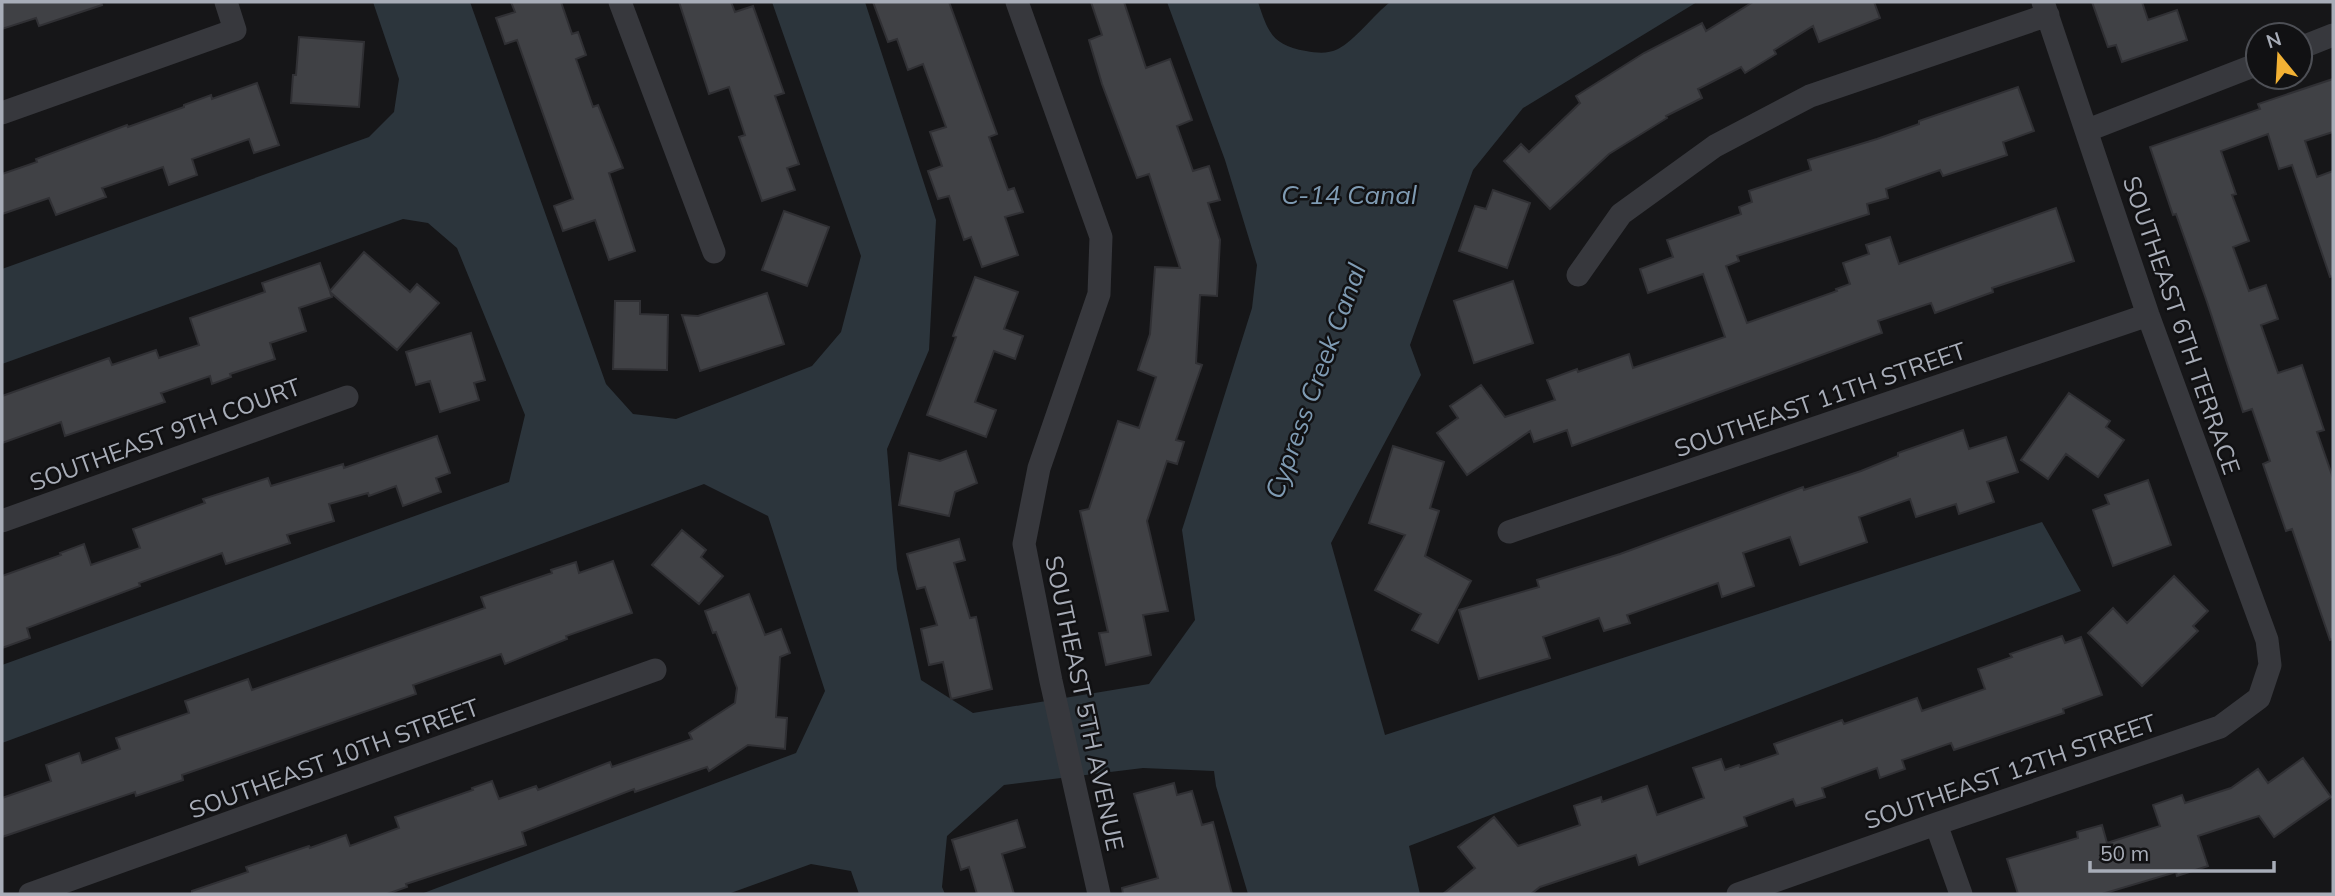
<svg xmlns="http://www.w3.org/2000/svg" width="2335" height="896" font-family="Mulish,sans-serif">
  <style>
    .water { fill: #2c353c }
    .building { fill: #404145; stroke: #303034; stroke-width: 2 }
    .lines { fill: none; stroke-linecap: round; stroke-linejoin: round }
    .minor { stroke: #37383d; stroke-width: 23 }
    .labels { text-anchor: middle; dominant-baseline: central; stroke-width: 5; stroke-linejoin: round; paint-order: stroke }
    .street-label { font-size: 24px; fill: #a8adb8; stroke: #111113 }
    .water-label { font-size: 26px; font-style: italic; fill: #7f9bb3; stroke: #111113 }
  </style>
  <rect width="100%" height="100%" fill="#161618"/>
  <!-- water -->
  <path class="water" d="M 373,2 L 470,2 L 606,384 L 633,414 L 676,419 L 812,366 L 841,332 L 861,256 L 772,2 L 865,2 L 936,220 L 929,350 L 887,449 L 897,569 L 921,680 L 973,713 L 1149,684 L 1195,620 L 1182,530 L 1252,308 L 1257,265 L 1225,160 L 1167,2 L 1258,2 C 1268,32 1272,45 1306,51 C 1317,53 1328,54 1338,49 C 1354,41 1375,14 1390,2 L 1697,2 L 1523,108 L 1473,170 L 1410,345 L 1421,375 L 1331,543 L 1385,735 L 2042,522 L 2081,591 L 1409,846 L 1420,894 L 1248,894 L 1216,786 L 1214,771 L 1143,768 L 1004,785 L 947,836 L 942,887 L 945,894 L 859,894 L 851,871 L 811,864 L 728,894 L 421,894 L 796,753 L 825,691 L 768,516 L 704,484 L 2,743 L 2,665 L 509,482 L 525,415 L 457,248 L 428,223 L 403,219 L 2,364 L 2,269 L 369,137 L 394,112 L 399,79 Z"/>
  <!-- building -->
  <path class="building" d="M 2,2 L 101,2 L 102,5 L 39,26 L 36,18 L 2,29 Z
    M 511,2 L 561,2 L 572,34 L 578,32 L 586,55 L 576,59 L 593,107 L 598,105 L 623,168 L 609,173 L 635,251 L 609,260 L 595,220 L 563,231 L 554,206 L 573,199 L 517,40 L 505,44 L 496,18 L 515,12 Z
    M 679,2 L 731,2 L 735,12 L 753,6 L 784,93 L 775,96 L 799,164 L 787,168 L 795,190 L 762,201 L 739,137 L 745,135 L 729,87 L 709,94 Z
    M 873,2 L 949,2 L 997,134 L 989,137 L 1008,190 L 1014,188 L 1023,212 L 1005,217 L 1018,255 L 982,267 L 971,237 L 964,240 L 949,196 L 938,199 L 928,171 L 942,166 L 930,132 L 946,127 L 923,64 L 908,70 L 897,39 L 888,42 Z
    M 1091,2 L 1124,2 L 1146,68 L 1170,59 L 1192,120 L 1177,126 L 1193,171 L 1209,166 L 1220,200 L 1208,203 L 1220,240 L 1217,296 L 1200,295 L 1196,363 L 1202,365 L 1176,440 L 1184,442 L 1177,464 L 1167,461 L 1147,521 L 1168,611 L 1143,615 L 1151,655 L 1106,665 L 1099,633 L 1108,632 L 1080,511 L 1089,509 L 1118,421 L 1139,428 L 1156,377 L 1138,370 L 1150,334 L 1155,267 L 1180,268 L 1149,174 L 1137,178 L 1102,84 L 1089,40 L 1102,35 Z
    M 1753,2 L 1874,2 L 1880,18 L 1819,42 L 1813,26 L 1774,50 L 1776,54 L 1745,73 L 1741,67 L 1698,89 L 1702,98 L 1666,116 L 1667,118 L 1609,154 L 1550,209 L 1504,161 L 1521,144 L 1529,152 L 1580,103 L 1576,96 L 1644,53 L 1702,23 L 1706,31 Z
    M 2092,2 L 2142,2 L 2148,20 L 2177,10 L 2187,40 L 2122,62 L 2116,45 L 2108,47 Z
    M 299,37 L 364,42 L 359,107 L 291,103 L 293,75 L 296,75 Z
    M 2333,79 L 2333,132 L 2305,141 L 2317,177 L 2333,171 L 2333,276 L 2330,277 L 2292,165 L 2279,169 L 2268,134 L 2221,151 L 2236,194 L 2232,195 L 2249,241 L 2233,247 L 2249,291 L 2266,285 L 2278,319 L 2261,325 L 2278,373 L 2302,365 L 2324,430 L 2317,432 L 2333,478 L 2333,639 L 2330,640 L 2292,529 L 2286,531 L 2263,464 L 2270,461 L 2252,409 L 2243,412 L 2207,302 L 2176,214 L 2173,215 L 2150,147 L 2260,109 L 2258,104 Z
    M 257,83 L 279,145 L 254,153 L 249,139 L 192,159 L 197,175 L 169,185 L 163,167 L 102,188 L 106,197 L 56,215 L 49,198 L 2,214 L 2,174 L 37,162 L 36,159 L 127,125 L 128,127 L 184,107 L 184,105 L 211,95 L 212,99 Z
    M 2018,87 L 2034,131 L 2003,142 L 2007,155 L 1943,176 L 1940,170 L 1886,189 L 1888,198 L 1867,204 L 1869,214 L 1737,256 L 1739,261 L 1726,266 L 1747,323 L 1837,291 L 1836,289 L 1850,284 L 1843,263 L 1869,254 L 1866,245 L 1890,237 L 1899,264 L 2056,208 L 2074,261 L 1992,288 L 1993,292 L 1935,313 L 1931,303 L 1878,321 L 1882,333 L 1572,446 L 1567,430 L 1534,442 L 1530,431 L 1467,475 L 1437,433 L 1458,418 L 1450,406 L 1481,385 L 1505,417 L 1555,400 L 1547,380 L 1577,369 L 1578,372 L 1629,354 L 1633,368 L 1725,337 L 1703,274 L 1648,293 L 1640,269 L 1673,257 L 1667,240 L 1741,214 L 1739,207 L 1752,202 L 1749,191 L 1811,170 L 1808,160 L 1877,139 L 1919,124 L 1919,121 Z
    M 1493,190 L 1530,203 L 1507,268 L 1459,251 L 1475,206 L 1486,209 Z
    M 784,211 L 829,227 L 807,286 L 762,270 Z
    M 364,252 L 410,292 L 417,284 L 439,303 L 397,350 L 330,292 L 332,297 L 299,308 L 306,331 L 270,343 L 275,359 L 230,374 L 231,377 L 212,384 L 210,376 L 161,393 L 165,402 L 65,436 L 61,422 L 2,443 L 2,396 L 109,358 L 112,365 L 156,350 L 159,358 L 199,345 L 190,318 L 265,292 L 262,283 L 320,263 L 330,291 Z
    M 975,277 L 1018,292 L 1004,329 L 1023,336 L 1015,359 L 994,351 L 975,402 L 996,410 L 986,437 L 927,415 L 956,337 L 953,336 Z
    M 1513,281 L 1533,343 L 1474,363 L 1454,301 Z
    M 767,293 L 784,344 L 700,371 L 682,315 L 698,316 Z
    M 615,301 L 640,301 L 640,314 L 668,315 L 667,370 L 613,369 Z
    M 471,333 L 485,380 L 474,383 L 479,400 L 440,412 L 430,381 L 416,385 L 406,352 Z
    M 2069,393 L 2110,421 L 2106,427 L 2124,440 L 2098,477 L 2066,454 L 2048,479 L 2021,460 Z
    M 1963,430 L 1969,449 L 2006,437 L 2018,472 L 1987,482 L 1994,502 L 1959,514 L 1956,504 L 1916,517 L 1910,499 L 1859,517 L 1867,542 L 1800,565 L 1790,537 L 1743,553 L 1754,586 L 1722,597 L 1718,583 L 1627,615 L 1630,623 L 1604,631 L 1599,618 L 1543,637 L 1550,658 L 1479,679 L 1459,610 L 1539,587 L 1537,580 L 1620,554 L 1803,487 L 1804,490 L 1861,471 L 1898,456 L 1898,453 Z
    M 437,436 L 450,473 L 436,478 L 441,492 L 403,506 L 396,486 L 369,496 L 368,493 L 329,504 L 334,521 L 287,535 L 290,543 L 226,564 L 222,553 L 139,583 L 140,586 L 27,628 L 30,638 L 2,648 L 2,576 L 61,555 L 60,553 L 84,544 L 91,565 L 140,548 L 133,529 L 205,503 L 203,499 L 268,478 L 271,486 L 343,464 L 344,468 Z
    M 1393,446 L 1444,462 L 1430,508 L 1439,511 L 1425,556 L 1471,581 L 1438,643 L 1412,630 L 1421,614 L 1375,590 L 1405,535 L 1369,523 Z
    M 966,451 L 977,483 L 955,492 L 949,516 L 899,505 L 909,453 L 940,461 Z
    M 2148,480 L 2171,545 L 2113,566 L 2093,510 L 2109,504 L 2105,495 Z
    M 682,530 L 706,550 L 701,557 L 723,576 L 699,604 L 652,565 Z
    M 959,539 L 965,560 L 954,563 L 970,618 L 976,617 L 992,689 L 951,699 L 943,662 L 929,665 L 921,629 L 937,625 L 925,587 L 917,589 L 907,554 Z
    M 613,561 L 632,613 L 566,636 L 567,639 L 505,664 L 501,654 L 413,685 L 416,694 L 182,775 L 183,780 L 136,796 L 135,792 L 2,837 L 2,798 L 51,781 L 46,765 L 79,753 L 82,763 L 120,749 L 116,738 L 189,713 L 185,701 L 248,679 L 252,690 L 485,608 L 481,597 L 552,573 L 551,570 L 576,562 L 579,573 Z
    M 2174,576 L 2208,611 L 2193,626 L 2198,631 L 2142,686 L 2088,633 L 2113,608 L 2127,623 Z
    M 749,594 L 765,635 L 781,629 L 790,653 L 780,657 L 776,717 L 787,718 L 785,749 L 748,745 L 709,771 L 707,767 L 635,792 L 634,789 L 522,832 L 526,845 L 406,884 L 407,887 L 387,894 L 192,894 L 192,891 L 248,872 L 246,867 L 309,846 L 310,848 L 346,835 L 350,846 L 399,828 L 395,817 L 473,790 L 472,788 L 492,781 L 499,799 L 536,786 L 538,790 L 610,762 L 612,767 L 692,739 L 689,733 L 735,703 L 737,688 L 716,632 L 713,633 L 705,611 Z
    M 2062,636 L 2065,643 L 2081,637 L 2102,695 L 2063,709 L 2064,713 L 1954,750 L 1951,743 L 1902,760 L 1905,769 L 1880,778 L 1877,768 L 1822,788 L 1825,797 L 1796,806 L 1793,799 L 1744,817 L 1747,826 L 1639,865 L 1636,855 L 1540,887 L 1531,894 L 1443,894 L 1475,868 L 1458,847 L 1494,817 L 1518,846 L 1580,825 L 1574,806 L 1601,797 L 1602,802 L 1647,786 L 1657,815 L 1704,798 L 1693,768 L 1721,759 L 1725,770 L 1739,765 L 1740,767 L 1778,754 L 1774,744 L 1842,720 L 1844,724 L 1917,698 L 1922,711 L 1985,689 L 1978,669 L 2012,657 L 2010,654 Z
    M 2303,758 L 2331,797 L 2274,837 L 2259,816 L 2198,836 L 2208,866 L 2177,876 L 2176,872 L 2102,894 L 2018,894 L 2007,859 L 2078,838 L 2077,832 L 2102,825 L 2107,843 L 2160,826 L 2153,805 L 2182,795 L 2185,803 L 2231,788 L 2258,769 L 2268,783 Z
    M 1174,783 L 1177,795 L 1192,791 L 1202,825 L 1213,822 L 1232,894 L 1123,894 L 1122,888 L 1158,878 L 1134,794 Z
    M 1017,820 L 1025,847 L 1002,854 L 1014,894 L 977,894 L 969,867 L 961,870 L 952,840 Z"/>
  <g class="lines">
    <!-- minor -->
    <path class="minor" d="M 620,2 L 714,252
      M 1017,2 L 1101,237 L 1099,294 L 1039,468 L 1024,544 L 1051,681 L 1099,894
      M 2300,48 L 2333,35
      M 2,113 L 235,30 L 226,2
      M 2088,130 L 2258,64
      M 1578,275 L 1621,214 L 1715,146 L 1810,96 L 2048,15
      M 2,521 L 347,397
      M 1509,532 L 2148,315
      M 1936,824 L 1961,894
      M 30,894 L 655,670
      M 1738,894 L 1936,824 L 2220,727 L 2259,698 L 2270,665 L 2267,640 L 2148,315 L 2043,2"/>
  </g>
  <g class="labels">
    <!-- street labels -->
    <g class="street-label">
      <text transform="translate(2182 325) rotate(71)">SOUTHEAST 6TH TERRACE</text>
      <text transform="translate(1820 399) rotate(-19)">SOUTHEAST 11TH STREET</text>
      <text transform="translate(165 434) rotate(-20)">SOUTHEAST 9TH COURT</text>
      <text transform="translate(1085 703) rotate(78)">SOUTHEAST 5TH AVENUE</text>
      <text transform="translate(334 758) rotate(-20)">SOUTHEAST 10TH STREET</text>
      <text transform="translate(2010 771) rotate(-19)">SOUTHEAST 12TH STREET</text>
    </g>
    <!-- water labels -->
    <g class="water-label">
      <text x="1349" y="194">C-14 Canal</text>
      <text transform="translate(1315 381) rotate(-70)">Cypress Creek Canal</text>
    </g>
  </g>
  <!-- border -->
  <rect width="2335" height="896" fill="none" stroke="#a8adb8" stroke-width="7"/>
  <!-- north arrow -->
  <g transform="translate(2279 56) rotate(342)"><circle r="33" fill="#111113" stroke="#4d4f55" stroke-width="2"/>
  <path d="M0-5L12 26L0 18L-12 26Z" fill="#f2b134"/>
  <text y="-10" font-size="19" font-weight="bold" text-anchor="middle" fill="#a8adb8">N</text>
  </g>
  <!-- scale -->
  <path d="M2090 861v10h184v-10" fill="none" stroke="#a8adb8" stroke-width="3.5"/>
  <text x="2100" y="861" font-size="21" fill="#a8adb8" stroke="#111113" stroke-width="5" paint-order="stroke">50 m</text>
</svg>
